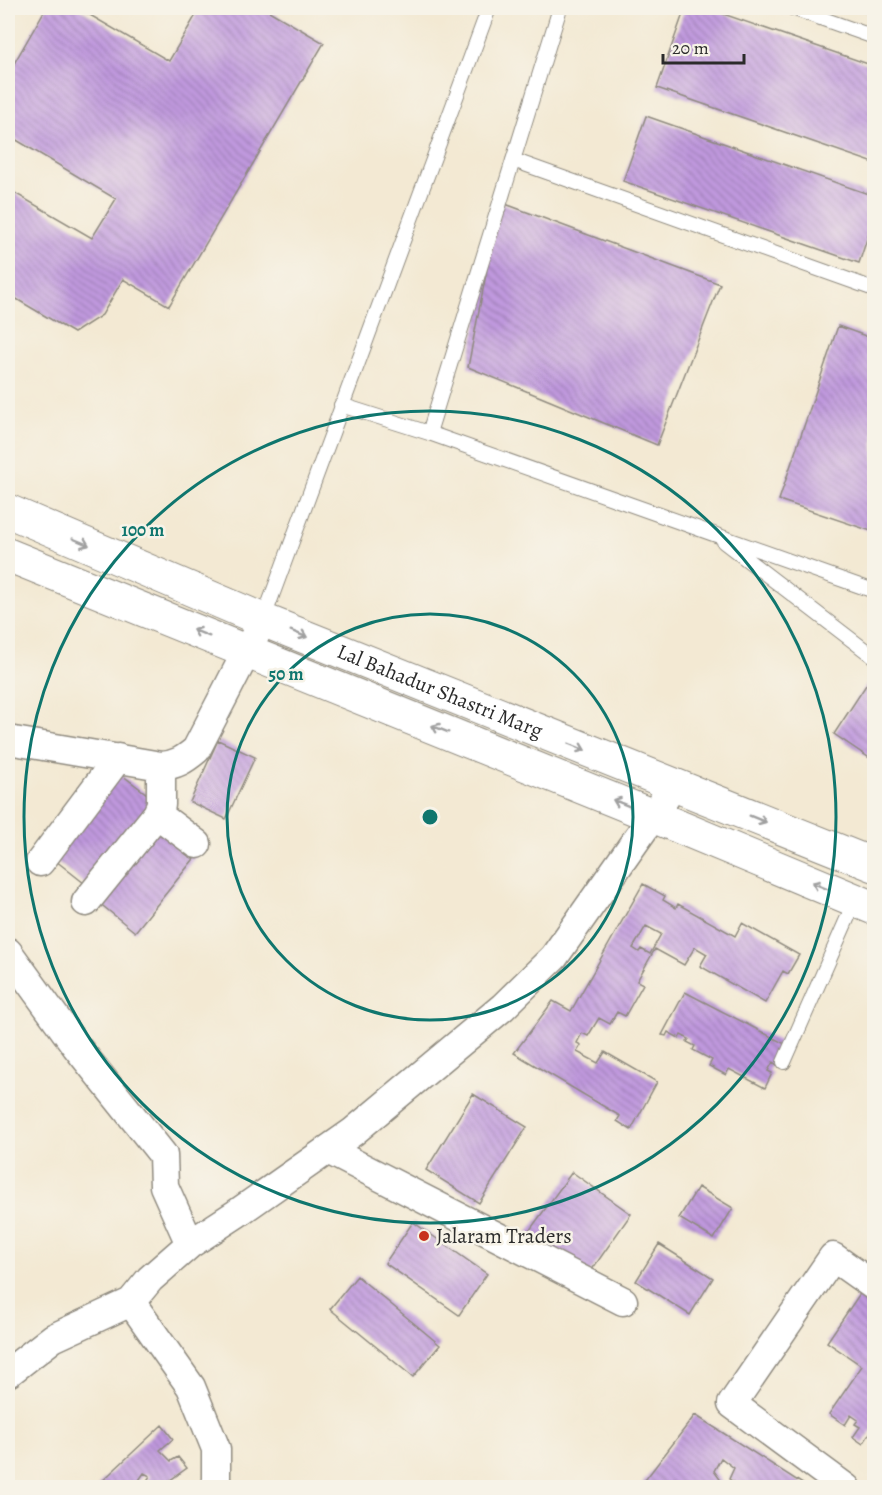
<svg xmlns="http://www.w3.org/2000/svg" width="882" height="1495" font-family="Alegreya,serif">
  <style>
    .building { fill: url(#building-back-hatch); fill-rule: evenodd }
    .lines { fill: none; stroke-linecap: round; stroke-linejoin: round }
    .lane-casing { stroke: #8f8a7f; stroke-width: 16 }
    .street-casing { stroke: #8f8a7f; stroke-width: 31 }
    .primary-casing { stroke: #8f8a7f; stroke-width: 35 }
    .lane { stroke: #fff; stroke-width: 14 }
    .street { stroke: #fff; stroke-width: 28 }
    .primary { stroke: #fff; stroke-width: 33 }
    .oneway { stroke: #a0a0a0 }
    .ring { fill: none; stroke: #0f766e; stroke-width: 3 }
    .poi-dot { fill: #c8321e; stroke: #f7f3e8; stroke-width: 2 }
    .labels { text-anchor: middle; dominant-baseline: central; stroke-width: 5; stroke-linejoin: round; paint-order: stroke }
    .street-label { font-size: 21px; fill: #2b2b2b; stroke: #f7f3e8 }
    .poi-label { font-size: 21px; fill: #2b2b2b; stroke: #f7f3e8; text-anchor: start }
    .centre { fill: #0f766e; stroke: #f7f3e8; stroke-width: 3 }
    .ring-label { font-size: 18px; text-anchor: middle; font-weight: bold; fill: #0f766e; stroke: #f7f3e8; stroke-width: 5; stroke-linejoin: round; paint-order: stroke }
  </style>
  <defs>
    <pattern id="building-back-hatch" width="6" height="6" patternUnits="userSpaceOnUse" patternTransform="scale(1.5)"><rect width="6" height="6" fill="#c099de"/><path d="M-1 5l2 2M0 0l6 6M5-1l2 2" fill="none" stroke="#9c7db4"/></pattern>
  </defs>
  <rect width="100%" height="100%" fill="#f7f3e8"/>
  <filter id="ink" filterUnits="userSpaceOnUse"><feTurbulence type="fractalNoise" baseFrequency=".0167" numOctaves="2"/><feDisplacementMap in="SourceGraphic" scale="12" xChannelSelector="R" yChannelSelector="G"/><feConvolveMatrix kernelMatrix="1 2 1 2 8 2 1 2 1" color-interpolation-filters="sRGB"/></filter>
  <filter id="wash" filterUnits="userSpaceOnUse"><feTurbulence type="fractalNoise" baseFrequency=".008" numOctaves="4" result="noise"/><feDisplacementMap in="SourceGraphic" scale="24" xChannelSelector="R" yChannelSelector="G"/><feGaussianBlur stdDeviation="1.35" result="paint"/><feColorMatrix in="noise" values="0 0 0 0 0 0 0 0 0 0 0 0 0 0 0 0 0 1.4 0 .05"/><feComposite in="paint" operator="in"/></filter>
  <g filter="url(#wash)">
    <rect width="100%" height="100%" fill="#f3e9d3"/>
    <g id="blocks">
      <!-- building -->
      <path class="building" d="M 46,8 L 78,8 L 169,61 L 200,8 L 264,8 L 324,43 L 169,306 L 123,279 L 102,315 L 74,333 L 8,294 L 8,189 L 92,238 L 116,199 L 8,135 L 8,74 Z
        M 685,8 L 706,8 L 874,66 L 874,163 L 657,88 Z
        M 857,8 L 874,8 L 874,14 Z
        M 646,116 L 874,196 L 874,218 L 859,263 L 623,181 Z
        M 500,202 L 720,284 L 657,445 L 468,367 Z
        M 838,326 L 874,339 L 874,532 L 779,500 Z
        M 868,682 L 874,686 L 874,761 L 834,734 Z
        M 218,740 L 255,757 L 226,819 L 190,802 Z
        M 118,772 L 156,801 L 89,887 L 51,857 Z
        M 155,822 L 197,855 L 135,932 L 93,898 Z
        M 643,884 L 665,896 L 663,900 L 676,908 L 678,904 L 735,936 L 742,923 L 799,955 L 788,974 L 783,971 L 765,1003 L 700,966 L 707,954 L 695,947 L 684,965 L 655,949 L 637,981 L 643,984 L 625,1016 L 617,1012 L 610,1024 L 599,1018 L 588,1036 L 582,1033 L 577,1043 L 581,1045 L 577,1052 L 598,1063 L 605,1052 L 657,1082 L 631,1130 L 617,1121 L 620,1116 L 514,1053 L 553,1001 L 571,1011 ZM 646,926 L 661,934 L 650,954 L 641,949 L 639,952 L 633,948 Z
        M 685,992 L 787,1045 L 777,1065 L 773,1062 L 768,1071 L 772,1073 L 765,1088 L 729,1069 L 726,1075 L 709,1066 L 712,1060 L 693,1050 L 695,1046 L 687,1042 L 689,1039 L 681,1035 L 679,1038 L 668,1032 L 666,1036 L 662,1035 Z
        M 473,1094 L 527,1127 L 479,1203 L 426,1170 Z
        M 572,1172 L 631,1214 L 584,1281 L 524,1238 Z
        M 698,1187 L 733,1208 L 714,1239 L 679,1218 Z
        M 413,1222 L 487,1274 L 459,1315 L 385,1263 Z
        M 659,1244 L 713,1278 L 690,1315 L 636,1281 Z
        M 357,1276 L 440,1345 L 413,1377 L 330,1309 Z
        M 865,1286 L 874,1293 L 874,1431 L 872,1430 L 863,1444 L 853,1437 L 860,1427 L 855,1424 L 858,1420 L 851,1415 L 845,1425 L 829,1414 L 862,1366 L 827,1342 Z
        M 695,1415 L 809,1488 L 742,1488 L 729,1479 L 734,1468 L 721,1458 L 714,1471 L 722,1482 L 718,1488 L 639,1488 Z
        M 162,1425 L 173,1439 L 160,1450 L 171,1461 L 178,1457 L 187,1468 L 159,1488 L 101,1488 L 98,1485 ZM 144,1473 L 150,1476 L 143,1487 L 137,1483 Z"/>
    </g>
  </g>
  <g filter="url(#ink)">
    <use href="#blocks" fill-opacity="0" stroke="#8f8a7f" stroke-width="1.5"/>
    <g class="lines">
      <defs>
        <path id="lane" d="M 792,8 L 874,37
          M 513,160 L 874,289
          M 341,405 L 429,433 L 874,591
          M 429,433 L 560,8
          M 724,542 L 874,657
          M 263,620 L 489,8
          M 784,1062 L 855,901"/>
        <path id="street" d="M 8,740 L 161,766 C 176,765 184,760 196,750 L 263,620
          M 157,814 L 197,844
          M 40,862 L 118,758
          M 86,902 L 157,814 L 161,805 L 161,766
          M 8,952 L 76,1046 L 163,1155 L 164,1186 L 190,1244
          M 328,1150 L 623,1301
          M 131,1302 L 191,1387 L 216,1449 L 216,1488
          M 8,1373 L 53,1338 L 131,1302 L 150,1279 L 190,1244 L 236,1214 L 353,1132 L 503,1007 L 554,957 L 653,816 L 673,786
          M 846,1488 L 732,1404 L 833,1257 L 874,1286"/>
        <g id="primary">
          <path id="s1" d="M 8,511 L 263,620 L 874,865"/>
          <path d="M 8,555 L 653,816 L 874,908"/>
        </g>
      </defs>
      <!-- lane casing -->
      <use href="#lane" class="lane-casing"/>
      <!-- street casing -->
      <use href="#street" class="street-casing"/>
      <!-- primary casing -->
      <use href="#primary" class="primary-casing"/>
      <!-- lane -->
      <use href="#lane" class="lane"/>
      <!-- street -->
      <use href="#street" class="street"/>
      <!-- primary -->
      <use href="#primary" class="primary"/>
    </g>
    <!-- one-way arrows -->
    <defs><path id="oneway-shaft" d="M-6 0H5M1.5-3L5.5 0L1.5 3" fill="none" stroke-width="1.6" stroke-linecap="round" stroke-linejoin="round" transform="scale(1.5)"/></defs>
    <g class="oneway">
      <use href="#oneway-shaft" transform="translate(81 542) rotate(23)"/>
      <use href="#oneway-shaft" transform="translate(201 633) rotate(-158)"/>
      <use href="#oneway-shaft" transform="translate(299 634) rotate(22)"/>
      <use href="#oneway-shaft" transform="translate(440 729) rotate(-158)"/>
      <use href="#oneway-shaft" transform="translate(577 747) rotate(22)"/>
      <use href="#oneway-shaft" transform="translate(621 803) rotate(-158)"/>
      <use href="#oneway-shaft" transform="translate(758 819) rotate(22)"/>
      <use href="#oneway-shaft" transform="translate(820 886) rotate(-157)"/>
    </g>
  </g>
  <!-- distance rings -->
  <g class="ring">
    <circle cx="430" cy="817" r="203"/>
    <circle cx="430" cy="817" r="406"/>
  </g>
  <!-- markers -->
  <circle class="poi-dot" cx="424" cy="1236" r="6"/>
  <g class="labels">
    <!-- street labels -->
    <g class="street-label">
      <text stroke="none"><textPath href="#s1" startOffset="468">Lal Bahadur Shastri Marg</textPath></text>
    </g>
    <!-- poi labels -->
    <g class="poi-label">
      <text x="436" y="1236">Jalaram Traders</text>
    </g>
  </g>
  <circle cx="430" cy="817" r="9" class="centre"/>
  <g class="ring-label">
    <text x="143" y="536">100 m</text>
    <text x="286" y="680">50 m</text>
  </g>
  <!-- margin -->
  <rect width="882" height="1495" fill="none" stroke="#f7f3e8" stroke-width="30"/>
  <!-- scale -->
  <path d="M663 54v9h81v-9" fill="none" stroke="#2b2b2b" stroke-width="3"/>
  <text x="672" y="54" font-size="18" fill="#2b2b2b" stroke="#f7f3e8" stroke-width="4.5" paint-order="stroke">20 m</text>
</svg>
